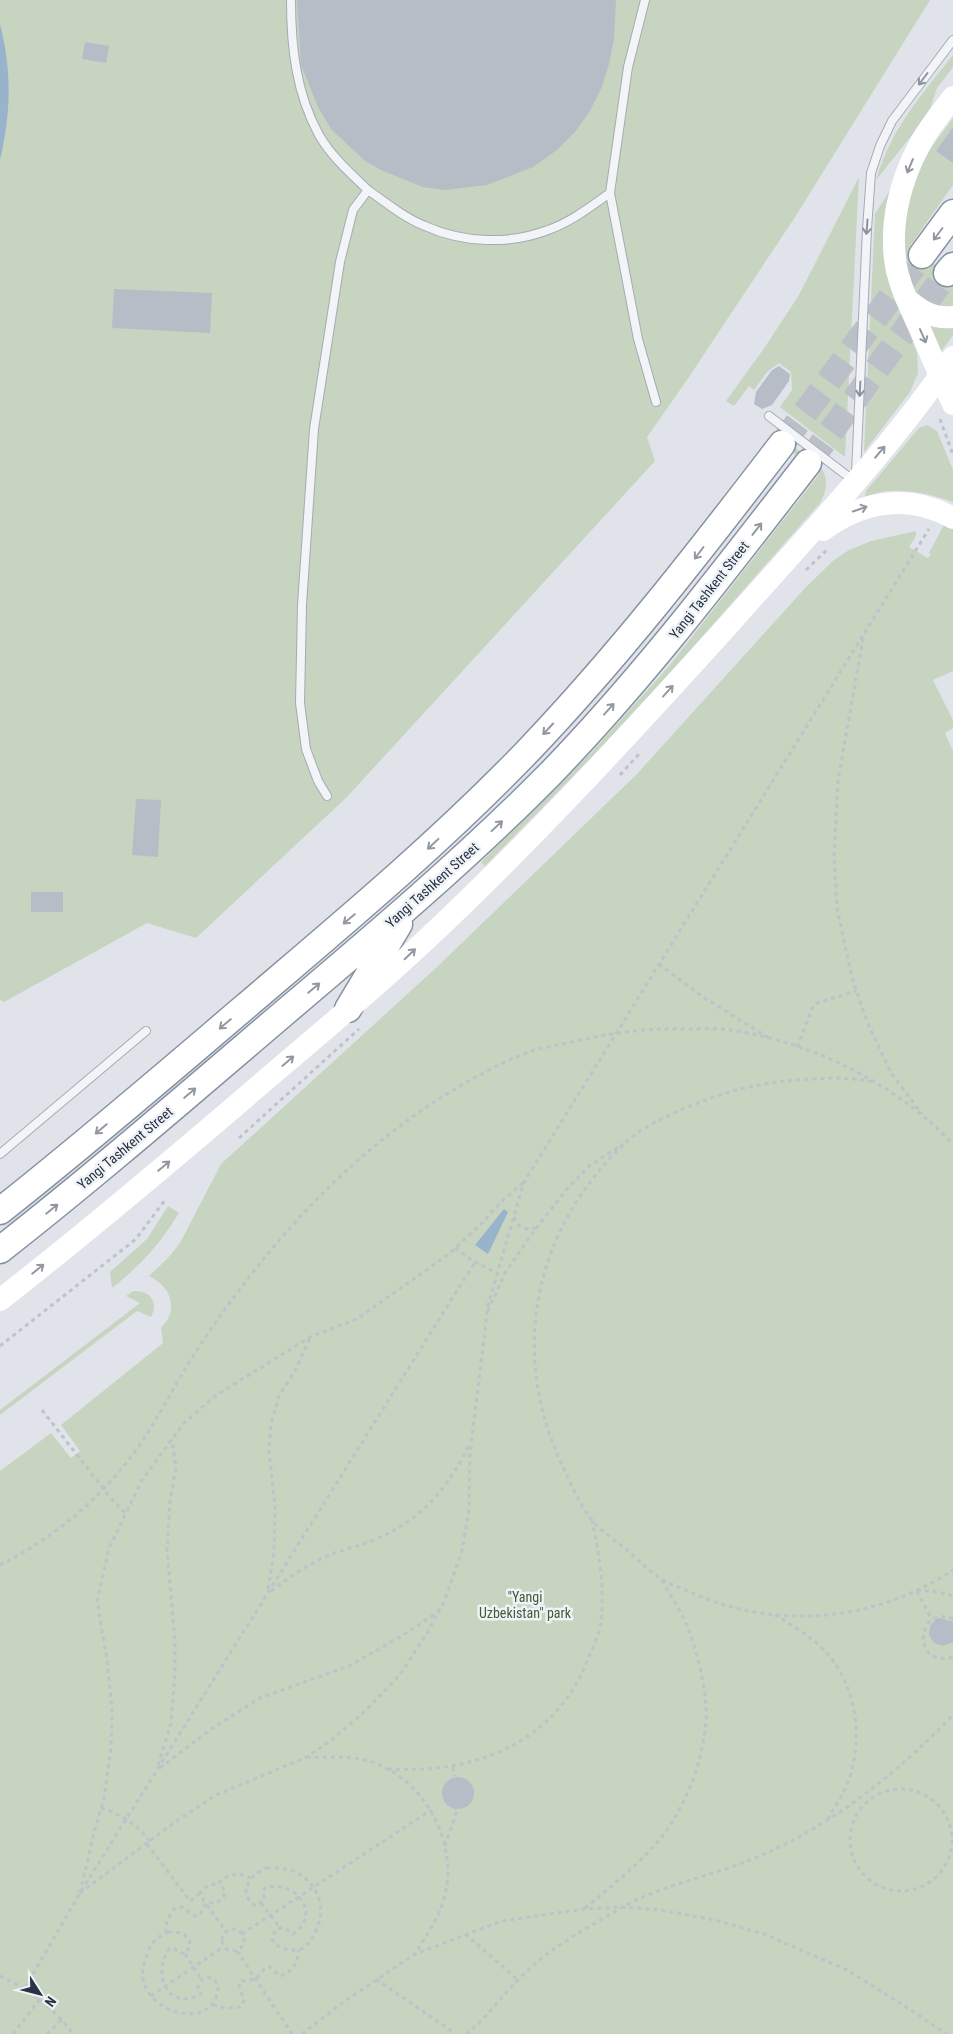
<svg xmlns="http://www.w3.org/2000/svg" width="953" height="2034" font-family="'Roboto Condensed',sans-serif">
  <style>
    .green { fill: #c6d4c0 }
    .water { fill: #98b3cc }
    .building { fill: #b6bdc7 }
    .lines { fill: none; stroke-linecap: round; stroke-linejoin: round }
    .trunk-tunnel { stroke: #bbc0c8; stroke-width: 26; stroke-dasharray: 26 13; stroke-linecap: butt }
    .service-casing { stroke: #a5abb4; stroke-width: 10 }
    .trunk-casing { stroke: #8692a1; stroke-width: 29 }
    .path { stroke: #bec2c9; stroke-width: 3; stroke-dasharray: 4 4; stroke-linecap: butt }
    .service { stroke: #f3f4f8; stroke-width: 8 }
    .secondary { stroke: #fff; stroke-width: 22 }
    .trunk { stroke: #fff; stroke-width: 26 }
    .oneway { stroke: #8d939d }
    .oneway2 { stroke: #9398a0 }
    .labels { text-anchor: middle; dominant-baseline: central; stroke-width: 5; stroke-linejoin: round; paint-order: stroke }
    .street-label { font-size: 14px; fill: #273242; stroke: #eff3f7 }
    .park-label { font-size: 14px; fill: #3d5e34; stroke: #eff3f7 }
  </style>
  <rect width="100%" height="100%" fill="#e0e4ea"/>
  <!-- green -->
  <path class="green" d="M 0,0 L 930,0 L 797,214 L 687,380 L 647,437 L 655,461 L 346,798 L 196,938 L 147,923 L 4,1002 L 0,1000 Z
    M 953,55 L 953,67 L 937,88 L 928,115 L 876,180 C 892,127 920,97 953,55 Z
    M 953,118 L 953,185 L 910,246 L 953,278 L 953,307 C 940,308 923,302 915,292 C 901,275 902,223 908,202 C 911,190 916,177 921,166 C 929,149 942,133 953,118 Z
    M 859,177 L 845,457 L 780,407 L 792,390 L 791,372 L 779,363 L 767,372 L 754,390 L 749,386 L 734,406 L 726,401 L 765,347 L 799,295 Z
    M 892,187 L 902,317 L 917,352 L 918,373 L 910,392 L 864,452 L 875,214 Z
    M 928,326 L 953,326 L 953,335 L 940,353 Z
    M 927,425 L 937,431 L 953,470 L 953,502 C 926,492 892,485 865,497 L 866,491 L 919,428 Z
    M 774,431 L 822,469 C 829,481 826,492 820,503 L 635,713 L 485,866 L 481,862 L 591,753 L 670,665 L 820,473 L 770,435 Z
    M 946,521 L 953,526 L 953,671 L 933,680 L 953,720 L 953,728 L 945,733 L 953,751 L 953,2034 L 0,2034 L 0,1471 L 51,1433 L 71,1458 L 80,1451 L 61,1425 L 163,1343 L 161,1328 C 179,1310 172,1287 149,1276 L 168,1258 L 180,1243 L 221,1164 L 437,967 L 637,774 L 806,587 L 834,560 L 849,550 L 871,541 L 916,531 L 916,536 L 909,547 L 928,558 L 931,554 L 929,553 Z
    M 168,1206 L 179,1213 C 159,1245 141,1265 112,1288 L 110,1272 L 147,1239 Z
    M 133,1291 C 150,1290 159,1302 151,1317 L 137,1311 L 0,1415 L 0,1410 L 140,1303 L 126,1296 Z"/>
  <!-- water -->
  <path class="water" d="M 0,24 C 12,71 11,113 0,160 Z
    M 504,1209 L 508,1212 L 488,1254 L 475,1245 Z"/>
  <!-- building -->
  <path class="building" d="M 297,0 L 616,0 L 614,39 L 609,64 L 601,89 L 590,111 L 575,132 L 557,150 L 533,167 L 487,185 L 445,190 L 423,187 L 383,171 L 365,161 L 331,129 L 318,107 L 301,65 Z
    M 85,42 L 109,46 L 106,63 L 82,59 Z
    M 953,127 L 953,163 L 936,151 Z
    M 114,289 L 212,293 L 210,333 L 112,328 Z
    M 779,366 L 790,374 L 789,381 L 772,405 L 762,409 L 754,404 L 756,392 L 772,370 Z
    M 136,799 L 161,800 L 158,857 L 132,855 Z
    M 31,892 L 63,892 L 63,912 L 31,912 Z
    M 940,1618 L 953,1622 L 953,1642 L 943,1646 L 934,1643 L 929,1635 L 930,1626 L 936,1619 Z
    M442 1793a16 16 0 1 1 32 0a16 16 0 1 1-32 0Z"/>
  <g class="lines">
    <!-- trunk-tunnel -->
    <path class="trunk-tunnel" d="M 782,444 L 922,255
      M 808,463 L 947,273"/>
    <defs>
      <path id="service" d="M 291,0 C 291,47 296,93 319,135 C 331,156 350,173 368,190
        M 610,193 L 628,67 L 645,0
        M 769,416 L 854,481
        M 856,473 L 867,229 L 871,173 L 880,146 L 892,121 L 953,40
        M 327,796 L 318,781 L 306,749 L 300,703 L 302,605 L 314,429 L 340,262 L 353,210 L 368,190 C 386,203 405,218 425,226 C 463,243 509,245 548,230 C 571,222 590,207 610,193 L 638,339 L 656,402
        M 0,1154 L 146,1031"/>
      <path id="trunk" d="M 922,255 L 953,213
        M 947,273 L 953,266
        M 348,1009 L 399,924
        M 0,1211 C 84,1145 165,1075 246,1006 C 341,925 437,845 525,754 C 618,657 700,551 782,444
        M 0,1250 C 97,1174 190,1093 284,1013 C 375,936 466,859 550,774 C 644,677 725,570 808,463"/>
    </defs>
    <!-- service casing -->
    <use href="#service" class="service-casing"/>
    <!-- trunk casing -->
    <use href="#trunk" class="trunk-casing"/>
    <!-- path -->
    <path class="path" d="M 940,419 L 953,455
      M 806,570 L 829,548
      M 863,638 L 838,781 L 834,855 L 837,908 L 852,978 L 868,1024 L 891,1073 L 922,1114
      M 620,775 L 639,754
      M 659,964 L 703,997 L 769,1038
      M 797,1047 L 814,1004 L 856,991
      M 872,1082 C 852,1077 834,1078 813,1079 C 769,1081 734,1088 693,1105 C 670,1114 646,1125 627,1141 C 615,1152 604,1165 594,1177 C 527,1262 516,1369 563,1467 C 571,1484 579,1504 591,1519 C 601,1531 616,1541 628,1551 C 638,1560 649,1571 661,1579 C 670,1584 681,1588 690,1592 C 776,1631 875,1622 953,1570
      M 239,1138 L 359,1029
      M 514,1217 C 518,1228 524,1230 536,1228
      M 455,1248 L 475,1262 L 497,1273
      M 488,1311 L 505,1273 L 531,1235 L 567,1189 L 589,1166 L 623,1144
      M 0,1346 L 136,1239 L 165,1200
      M 42,1410 L 109,1496 L 125,1513
      M 0,1565 C 56,1537 105,1495 141,1443 C 161,1413 177,1380 197,1350 C 263,1250 343,1159 445,1095 C 471,1079 498,1064 526,1053 C 539,1048 554,1046 567,1043 C 608,1033 646,1028 687,1029 C 701,1029 716,1028 730,1030 C 812,1042 895,1083 953,1144
      M 268,1589 L 274,1553 L 275,1506 L 269,1451 L 271,1424 L 279,1396 L 296,1369 L 310,1338
      M 917,1590 L 937,1592 L 953,1596
      M 271,1591 C 286,1580 302,1568 319,1560 C 337,1550 358,1547 376,1539 C 423,1519 448,1488 470,1443
      M 917,1591 L 932,1620
      M 775,1615 C 792,1625 810,1636 824,1650 C 857,1685 864,1738 848,1782 C 843,1795 834,1807 828,1819
      M 953,1619 C 917,1604 910,1668 953,1657
      M 307,1757 C 327,1758 349,1755 369,1761 C 424,1777 460,1844 444,1899 C 438,1919 426,1936 415,1954
      M 158,1765 L 171,1724 L 175,1674 L 175,1641 L 167,1550 L 170,1501 L 176,1468 L 172,1440
      M 453,1767 L 454,1776
      M 160,1768 L 210,1730 L 260,1698 L 349,1666 L 400,1637 L 438,1612
      M 388,1769 C 472,1774 554,1745 587,1661 C 592,1649 599,1635 601,1622 C 605,1587 599,1554 592,1520
      M850 1840a51 51 0 1 1 102 0a51 51 0 1 1-102 0Z
      M 101,1808 C 120,1814 139,1825 150,1842
      M 147,1844 L 190,1901 L 199,1894 L 226,1931
      M 445,1846 L 458,1808
      M 267,1868 C 275,1868 285,1868 293,1871 C 316,1880 327,1906 317,1928 C 313,1937 310,1944 301,1949 C 290,1952 278,1950 272,1939 L 275,1931 L 280,1928 L 288,1930 L 293,1934 C 322,1914 297,1881 266,1887 L 263,1891 L 264,1899 L 256,1906 C 236,1894 250,1874 267,1868 Z
      M 80,1893 L 175,1822 L 216,1795 L 307,1757 L 334,1738 L 363,1713 L 399,1676 L 427,1633 L 444,1602 L 462,1551 L 469,1509 L 470,1453 L 488,1305 L 524,1182 L 929,529
      M 80,1893 L 95,1829 L 104,1798 L 111,1748 L 112,1710 L 107,1660 L 97,1601 L 109,1548 L 142,1480 L 184,1423 L 215,1396 L 310,1337 L 357,1319 L 449,1254 L 483,1222 L 500,1203 L 523,1183
      M 199,1894 L 207,1886 L 219,1883
      M 261,1903 L 280,1928
      M 585,1908 C 611,1887 638,1865 660,1839 C 686,1807 702,1763 706,1723 C 708,1694 699,1660 690,1633 C 684,1615 671,1597 661,1579
      M222 1940a11 11 0 1 1 22 0a11 11 0 1 1-22 0Z
      M 168,1932 C 179,1932 185,1932 190,1942 L 189,1948 L 185,1954 L 178,1952 L 174,1948 L 169,1949 C 151,1976 169,2012 201,1994 L 198,1988 C 200,1978 205,1977 213,1978 C 218,1984 219,1988 217,1995 C 205,2034 132,2007 144,1964 C 149,1947 152,1939 168,1932 Z
      M 166,1933 L 167,1920 L 174,1909 L 182,1907 L 195,1916 L 200,1915 C 205,1903 203,1902 217,1903 L 224,1896 L 225,1891 L 219,1883 C 228,1873 238,1872 250,1878
      M 242,1934 L 431,1810
      M 465,1934 L 518,1980
      M 237,1951 L 292,2034
      M 185,1954 L 202,1980
      M 0,1976 C 32,1991 52,2006 73,2034
      M 376,1979 L 456,2034
      M 25,1988 L 80,1893 L 475,1262
      M 151,1996 L 223,1947
      M 213,2005 L 226,2008 L 240,2007 L 244,2001 L 239,1985 L 242,1981 L 256,1979 L 265,1968 L 270,1967 L 280,1976 C 293,1972 298,1964 298,1950
      M 13,2034 L 40,1999
      M 47,2034 L 62,2019
      M 302,2034 L 342,2003 L 415,1954 L 502,1921 L 584,1909 L 622,1907 L 660,1910 L 715,1920 L 764,1934 L 847,1970 L 911,2010 L 946,2034
      M 466,2034 C 488,2017 504,1993 524,1974 C 552,1946 587,1928 621,1908 C 661,1885 712,1876 755,1858 C 832,1826 896,1774 953,1715"/>
    <!-- service -->
    <use href="#service" class="service"/>
    <!-- secondary -->
    <path class="secondary" d="M 953,97 C 942,112 929,127 920,144 C 900,181 889,224 896,266 C 900,287 910,307 919,327 C 930,353 941,378 953,404
      M 906,298 C 920,311 933,319 953,317
      M 823,530 C 862,501 909,493 953,518
      M 0,1300 C 87,1232 171,1161 255,1089 C 305,1046 355,1005 403,961 C 520,854 626,738 732,621 C 808,535 888,452 953,357"/>
    <!-- trunk -->
    <use href="#trunk" class="trunk"/>
  </g>
  <!-- one-way arrows -->
  <defs><path id="oneway-shaft" d="M-6 0H5M1.5-3L5.5 0L1.5 3" fill="none" stroke-width="1.6" stroke-linecap="round" stroke-linejoin="round" transform="scale(1.25)"/></defs>
  <g class="oneway">
    <use href="#oneway-shaft" transform="translate(923 79) rotate(127)"/>
    <use href="#oneway-shaft" transform="translate(867 227) rotate(94)"/>
    <use href="#oneway-shaft" transform="translate(860 389) rotate(93)"/>
  </g>
  <g class="oneway2">
    <use href="#oneway-shaft" transform="translate(910 166) rotate(113)"/>
    <use href="#oneway-shaft" transform="translate(938 234) rotate(127)"/>
    <use href="#oneway-shaft" transform="translate(923 336) rotate(66)"/>
    <use href="#oneway-shaft" transform="translate(880 452) rotate(-50)"/>
    <use href="#oneway-shaft" transform="translate(860 509) rotate(-19)"/>
    <use href="#oneway-shaft" transform="translate(757 529) rotate(-52)"/>
    <use href="#oneway-shaft" transform="translate(699 553) rotate(127)"/>
    <use href="#oneway-shaft" transform="translate(668 691) rotate(-48)"/>
    <use href="#oneway-shaft" transform="translate(609 709) rotate(-48)"/>
    <use href="#oneway-shaft" transform="translate(548 729) rotate(133)"/>
    <use href="#oneway-shaft" transform="translate(497 826) rotate(-43)"/>
    <use href="#oneway-shaft" transform="translate(433 844) rotate(137)"/>
    <use href="#oneway-shaft" transform="translate(349 919) rotate(140)"/>
    <use href="#oneway-shaft" transform="translate(410 954) rotate(-44)"/>
    <use href="#oneway-shaft" transform="translate(314 988) rotate(-40)"/>
    <use href="#oneway-shaft" transform="translate(225 1024) rotate(140)"/>
    <use href="#oneway-shaft" transform="translate(288 1061) rotate(-41)"/>
    <use href="#oneway-shaft" transform="translate(190 1093) rotate(-40)"/>
    <use href="#oneway-shaft" transform="translate(101 1129) rotate(140)"/>
    <use href="#oneway-shaft" transform="translate(164 1166) rotate(-40)"/>
    <use href="#oneway-shaft" transform="translate(52 1209) rotate(-39)"/>
    <use href="#oneway-shaft" transform="translate(38 1269) rotate(-39)"/>
  </g>
  <g class="labels">
    <!-- street labels -->
    <g class="street-label">
      <text transform="translate(709 590) rotate(-52)">Yangi Tashkent Street</text>
      <text transform="translate(432 885) rotate(-42)">Yangi Tashkent Street</text>
      <text transform="translate(125 1148) rotate(-40)">Yangi Tashkent Street</text>
    </g>
    <!-- park labels -->
    <g class="park-label">
      <text x="525" y="1597">"Yangi<tspan x="525" dy="16">Uzbekistan" park</tspan></text>
    </g>
  </g>
  <!-- north arrow -->
  <g transform="translate(40 1994) rotate(126)" stroke="#eff3f7" stroke-width="4" paint-order="stroke">
  <path d="M0-4L9 19L0 12L-9 19Z" fill="#273242"/>
  <text y="-8" font-size="14" font-weight="bold" text-anchor="middle" fill="#273242">N</text>
  </g>
</svg>
